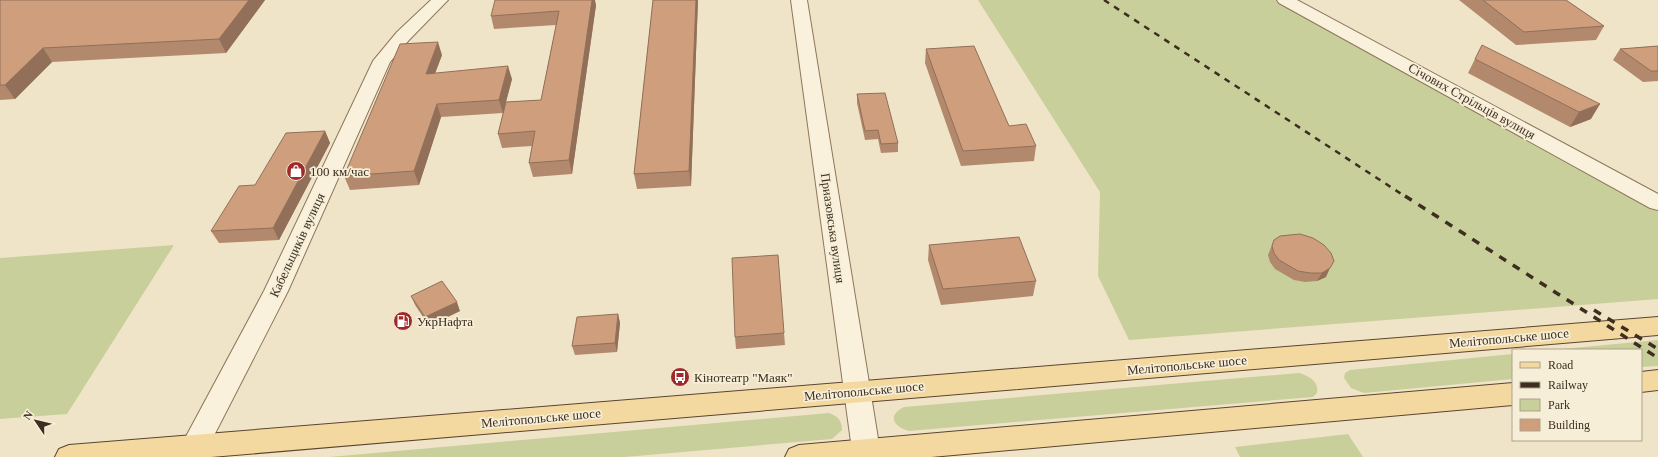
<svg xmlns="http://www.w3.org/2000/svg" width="1658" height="457" font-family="Georgia,serif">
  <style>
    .green { fill: #c9cf9b }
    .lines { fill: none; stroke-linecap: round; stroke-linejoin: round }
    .minor-casing { stroke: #8d765c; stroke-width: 2 }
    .major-casing { stroke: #5b4430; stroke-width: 2 }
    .minor { fill: #faf1dc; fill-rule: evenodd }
    .major { fill: #f3d9a0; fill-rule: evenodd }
    .rail-far1 { stroke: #3d2e20; stroke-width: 2.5; stroke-dasharray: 6 6; stroke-linecap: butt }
    .rail { stroke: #3d2e20; stroke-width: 3.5; stroke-dasharray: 8 8; stroke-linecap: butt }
    .wall { fill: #b2896c }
    .shaded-wall { fill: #916f58 }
    .building { fill: #cf9f7d; stroke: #916f58 }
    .labels { text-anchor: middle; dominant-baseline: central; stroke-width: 3.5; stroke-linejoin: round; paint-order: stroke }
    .street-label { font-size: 13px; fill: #3d2e20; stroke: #f7eed8 }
    .poi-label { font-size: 13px; fill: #3d2e20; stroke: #f7eed8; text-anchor: start }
  </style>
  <rect width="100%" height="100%" fill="#f0e4c8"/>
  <!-- green -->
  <path class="green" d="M 978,0 L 1276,0 L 1658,211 L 1658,299 L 1129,340 L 1098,276 L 1100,192 Z
    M 174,245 L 67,414 L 0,419 L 0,258 Z
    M 1658,340 L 1658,366 L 1641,367 L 1641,350 L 1552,350 Z
    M 1513,354 L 1513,379 L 1364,393 L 1351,388 L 1344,378 L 1345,373 L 1350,370 Z
    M 1299,373 C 1309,376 1319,381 1317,393 L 1313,397 L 909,431 C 893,427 887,415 904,407 Z
    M 829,413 C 838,416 842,421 842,430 L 832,439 L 625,457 L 329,457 Z
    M 1348,434 L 1363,457 L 1240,457 L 1235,447 Z"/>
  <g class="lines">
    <defs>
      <path id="minor" d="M 431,0 L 448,0 L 409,40 L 390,62 L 288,291 L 203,457 L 175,457 L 264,291 L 373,61 L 397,32 Z
        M 791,0 L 807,0 L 881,457 L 853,457 Z
        M 1277,0 L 1297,0 L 1658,194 L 1658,210 L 1650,208 L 1279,3 Z"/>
      <path id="major" d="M 1658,317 L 1658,335 L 211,457 L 55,457 L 59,449 L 69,445 Z
        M 1658,370 L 1658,390 L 1641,392 L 1641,372 Z
        M 1513,383 L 1513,405 L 931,457 L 785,457 L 789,449 L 799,445 Z"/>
    </defs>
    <!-- minor casing -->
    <use href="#minor" class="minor-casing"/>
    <!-- major casing -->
    <use href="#major" class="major-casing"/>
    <!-- minor -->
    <use href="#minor" class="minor"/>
    <!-- major -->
    <use href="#major" class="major"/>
    <!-- rail-far1 -->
    <path class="rail-far1" d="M 1104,0 L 1406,197"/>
    <!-- rail -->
    <path class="rail" d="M 1405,196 L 1658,358
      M 1594,310 L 1658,349"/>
  </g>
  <!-- wall -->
  <path class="wall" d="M 0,0 L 265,0 L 226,53 L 52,62 L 15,99 L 0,100 Z
    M 653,0 L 698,0 L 691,186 L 637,189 L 634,174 Z
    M 1459,0 L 1566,0 L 1604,26 L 1596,40 L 1516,45 Z
    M 596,5 L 572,174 L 533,177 L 529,163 L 532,146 L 502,148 L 498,134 L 503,113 L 441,117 L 419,185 L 350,190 L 344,176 L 442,55 L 435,73 L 512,79 L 506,102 L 541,100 L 556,25 L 494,29 L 491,16 Z
    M 1482,45 L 1591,119 L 1570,127 L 1468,73 Z
    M 1658,46 L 1658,81 L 1643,82 L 1613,60 L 1620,49 Z
    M 926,49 L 1009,126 L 1036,146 L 1034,161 L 961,166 L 925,63 Z
    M 857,94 L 898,143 L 898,152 L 881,153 L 878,139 L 865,140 L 857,103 Z
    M 325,131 L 330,143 L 279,240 L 219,243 L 211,231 L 255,185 Z
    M 1300,234 L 1326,277 L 1317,281 L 1305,282 L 1294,280 L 1275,269 L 1270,262 L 1268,255 L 1274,240 Z
    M 929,245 L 1036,281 L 1033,296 L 941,305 L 928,260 Z
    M 411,296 L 460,311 L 429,326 L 415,305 Z
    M 618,314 L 620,323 L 617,352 L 575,355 L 572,346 Z
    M 784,333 L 785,345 L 736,349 L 735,337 Z"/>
  <!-- shaded-wall -->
  <path class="shaded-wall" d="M 249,0 L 265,0 L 226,53 L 219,39 Z
    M 592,0 L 595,0 L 596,5 L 572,174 L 569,160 Z
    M 696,0 L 698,0 L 691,186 L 689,171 Z
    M 438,42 L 442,55 L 430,87 L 426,74 Z
    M 43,48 L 52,62 L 15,99 L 5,85 Z
    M 508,66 L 512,79 L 503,113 L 499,100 Z
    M 437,104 L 441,117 L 419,185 L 414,171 Z
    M 1600,104 L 1591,119 L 1570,127 L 1579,112 Z
    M 325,131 L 330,143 L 279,240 L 273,228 Z
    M 1330,268 L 1326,277 L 1317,281 L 1322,273 Z
    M 457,302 L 460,311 L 429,326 L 425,317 Z
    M 618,314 L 620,323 L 617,352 L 615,343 Z"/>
  <!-- building -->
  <path class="building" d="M 0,0 L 249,0 L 219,39 L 43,48 L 5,85 L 0,85 Z
    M 495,0 L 592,0 L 569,160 L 529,163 L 535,131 L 498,134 L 506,102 L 541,100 L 559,11 L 491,16 Z
    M 653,0 L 696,0 L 689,171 L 634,174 Z
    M 1483,0 L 1566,0 L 1604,26 L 1524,32 Z
    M 438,42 L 426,74 L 508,66 L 499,100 L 437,104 L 414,171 L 344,176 L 400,44 Z
    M 1482,45 L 1600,104 L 1579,112 L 1475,59 Z
    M 974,46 L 1009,126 L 1026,124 L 1036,146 L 963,151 L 926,49 Z
    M 1658,46 L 1658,71 L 1651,71 L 1620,49 Z
    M 885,93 L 898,143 L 881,144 L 878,130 L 865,131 L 857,94 Z
    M 325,131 L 273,228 L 211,231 L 239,186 L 255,185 L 286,133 Z
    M 1300,234 L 1313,238 L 1324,245 L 1331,253 L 1334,261 L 1330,268 L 1322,273 L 1310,273 L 1298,271 L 1279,260 L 1274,253 L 1272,246 L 1274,240 L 1280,236 Z
    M 1019,237 L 1036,281 L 943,289 L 929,245 Z
    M 778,255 L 784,333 L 735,337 L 732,258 Z
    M 442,281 L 457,302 L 425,317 L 411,296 Z
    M 618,314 L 615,343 L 572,346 L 577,317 Z"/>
  <!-- icons -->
  <defs>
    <symbol id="shop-disc" viewBox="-11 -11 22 22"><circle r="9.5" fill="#9e2a2b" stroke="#f7eed8"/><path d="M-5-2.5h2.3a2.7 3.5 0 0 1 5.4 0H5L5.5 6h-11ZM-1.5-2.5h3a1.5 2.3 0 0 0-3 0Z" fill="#fff"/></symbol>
    <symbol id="fuel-disc" viewBox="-11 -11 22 22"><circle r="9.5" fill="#9e2a2b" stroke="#f7eed8"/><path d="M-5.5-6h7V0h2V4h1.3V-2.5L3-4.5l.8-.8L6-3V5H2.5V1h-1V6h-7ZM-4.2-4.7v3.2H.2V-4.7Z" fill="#fff"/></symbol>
    <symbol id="bus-disc" viewBox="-11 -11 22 22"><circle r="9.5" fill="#9e2a2b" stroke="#f7eed8"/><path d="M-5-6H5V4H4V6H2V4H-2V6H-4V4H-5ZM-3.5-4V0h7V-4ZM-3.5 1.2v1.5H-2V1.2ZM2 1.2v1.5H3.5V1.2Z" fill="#fff"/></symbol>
  </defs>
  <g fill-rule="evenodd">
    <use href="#shop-disc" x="285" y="160" width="22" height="22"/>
    <use href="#fuel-disc" x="392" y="310" width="22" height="22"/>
    <use href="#bus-disc" x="669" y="366" width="22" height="22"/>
  </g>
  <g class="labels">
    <!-- street labels -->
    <g class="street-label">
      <text transform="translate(1472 101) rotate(29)">Січових Стрільців вулиця</text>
      <text transform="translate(833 228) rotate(82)">Приазовська вулиця</text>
      <text transform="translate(297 245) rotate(-65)">Кабельщиків вулиця</text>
      <text transform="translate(1509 338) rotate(-5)">Мелітопольське шосе</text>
      <text transform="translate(1187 365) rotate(-5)">Мелітопольське шосе</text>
      <text transform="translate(864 391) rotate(-5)">Мелітопольське шосе</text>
      <text transform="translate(541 418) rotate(-5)">Мелітопольське шосе</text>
    </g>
    <!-- poi labels -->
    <g class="poi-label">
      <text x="310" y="171">100 км/час</text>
      <text x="417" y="321">УкрНафта</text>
      <text x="694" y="377">Кінотеатр "Маяк"</text>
    </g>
  </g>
  <!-- legend -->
  <rect x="1512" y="349" width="130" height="92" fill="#f7eed8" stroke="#ada18e"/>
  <rect x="1520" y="362" width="20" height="6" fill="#f3d9a0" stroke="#ada18e"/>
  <text x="1548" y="369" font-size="12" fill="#3d2e20">Road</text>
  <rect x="1520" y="382" width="20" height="6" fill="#3d2e20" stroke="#ada18e"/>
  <text x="1548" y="389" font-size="12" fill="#3d2e20">Railway</text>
  <rect x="1520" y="399" width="20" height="12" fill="#c9cf9b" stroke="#ada18e"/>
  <text x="1548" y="409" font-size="12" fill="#3d2e20">Park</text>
  <rect x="1520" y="419" width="20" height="12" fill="#cf9f7d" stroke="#ada18e"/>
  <text x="1548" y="429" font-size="12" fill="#3d2e20">Building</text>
  <!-- north arrow -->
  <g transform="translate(36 421) rotate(305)" stroke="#f7eed8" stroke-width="3" paint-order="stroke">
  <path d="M0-3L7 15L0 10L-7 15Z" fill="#3d2e20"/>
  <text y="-6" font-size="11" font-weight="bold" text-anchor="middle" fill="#3d2e20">N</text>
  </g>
</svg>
